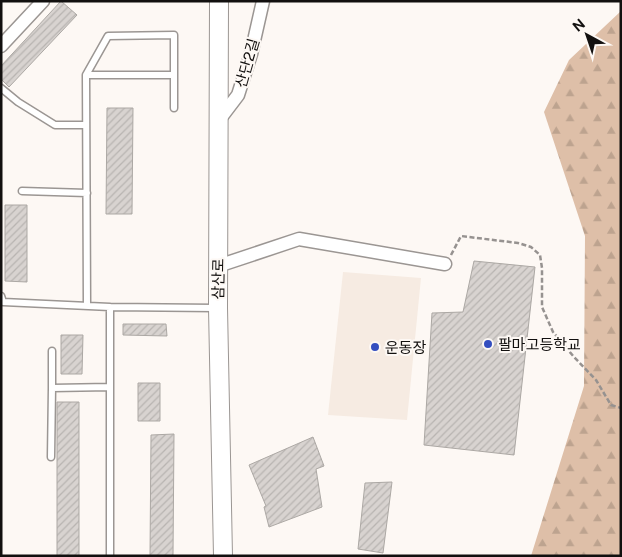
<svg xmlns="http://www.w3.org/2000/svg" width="622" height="557" font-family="'Public Sans','Noto Sans KR',sans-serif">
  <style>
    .built { fill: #f6ebe2 }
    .forest { fill: url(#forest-firs) }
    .building { fill: url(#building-hatch); stroke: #aca8a4 }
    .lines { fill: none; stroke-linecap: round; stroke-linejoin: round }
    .lane-casing { stroke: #9b9693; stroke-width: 9 }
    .street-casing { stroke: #9b9693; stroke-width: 15 }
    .secondary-casing { stroke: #9b9693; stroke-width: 20 }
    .path { stroke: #969290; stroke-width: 2.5; stroke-dasharray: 5 2.5; stroke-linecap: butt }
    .lane { stroke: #fff; stroke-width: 6 }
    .street { stroke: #fff; stroke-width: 12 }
    .secondary { stroke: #fff; stroke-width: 18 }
    .poi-dot { fill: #344ebf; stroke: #fdf8f4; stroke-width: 2 }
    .labels { text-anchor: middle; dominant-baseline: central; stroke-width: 4; stroke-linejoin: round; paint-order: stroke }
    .street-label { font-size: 15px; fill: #12100f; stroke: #fdf8f4 }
    .poi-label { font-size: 15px; fill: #12100f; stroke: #fdf8f4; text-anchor: start }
  </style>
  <defs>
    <pattern id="forest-firs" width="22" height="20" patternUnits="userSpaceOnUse" patternTransform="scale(1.25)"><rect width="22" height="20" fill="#debfa8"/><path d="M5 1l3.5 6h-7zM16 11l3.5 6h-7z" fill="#bda38f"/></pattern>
    <pattern id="building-hatch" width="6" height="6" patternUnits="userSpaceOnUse" patternTransform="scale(1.25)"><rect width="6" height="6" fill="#d8d3d0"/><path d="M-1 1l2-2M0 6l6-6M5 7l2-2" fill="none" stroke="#b8b4b1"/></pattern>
  </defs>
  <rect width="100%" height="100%" fill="#fdf8f4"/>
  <!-- built -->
  <path class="built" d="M 343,272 L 421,278 L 407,420 L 328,415 Z"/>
  <!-- forest -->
  <path class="forest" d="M 621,11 L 621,556 L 531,556 L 584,386 L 585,236 L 544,112 L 569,60 Z"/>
  <!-- building -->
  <path class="building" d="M 61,1 L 77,15 L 9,87 L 1,79 L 1,66 Z
    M 107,108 L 133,108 L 132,214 L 106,214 Z
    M 5,205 L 27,205 L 27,282 L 5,281 Z
    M 474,261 L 535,267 L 514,455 L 424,445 L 432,313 L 463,312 Z
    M 123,324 L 166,324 L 167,336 L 123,335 Z
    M 61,335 L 83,335 L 82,374 L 61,374 Z
    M 138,383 L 160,383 L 160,421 L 138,421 Z
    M 57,402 L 79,402 L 79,556 L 57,556 Z
    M 174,434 L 173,556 L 150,556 L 151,435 Z
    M 313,437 L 324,466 L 316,469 L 322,507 L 269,527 L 264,507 L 266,506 L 249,465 Z
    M 392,482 L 383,553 L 358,549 L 365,483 Z"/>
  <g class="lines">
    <defs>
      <path id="lane" d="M 86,75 L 174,75
        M 1,88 L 18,102 L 55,125 L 86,125
        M 22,191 L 87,193
        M 1,296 L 3,302 L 110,307
        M 87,306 L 86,75 L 108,36 L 174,35 L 174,108
        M 52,351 L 52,388
        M 51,457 L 52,388 L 110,387
        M 110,556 L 110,307 L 217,308"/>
      <path id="street" d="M 1,46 L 43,1
        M 219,120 L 238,95 L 251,54 L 263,1
        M 218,266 L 299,239 L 445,264"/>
      <path id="secondary" d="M 219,1 L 218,308 L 223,556"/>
    </defs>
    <!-- lane casing -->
    <use href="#lane" class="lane-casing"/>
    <!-- street casing -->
    <use href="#street" class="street-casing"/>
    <!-- secondary casing -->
    <use href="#secondary" class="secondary-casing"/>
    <!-- path -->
    <path class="path" d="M 451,255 L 461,236 L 518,243 L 531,247 L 540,255 L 542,268 L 542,307 L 553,332 L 574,357 L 596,380 L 611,405 L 621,408"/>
    <!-- lane -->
    <use href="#lane" class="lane"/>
    <!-- street -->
    <use href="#street" class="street"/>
    <!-- secondary -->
    <use href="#secondary" class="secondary"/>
  </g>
  <!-- markers -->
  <g class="poi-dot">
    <circle cx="488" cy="344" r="5"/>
    <circle cx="375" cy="347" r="5"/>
  </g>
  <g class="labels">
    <!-- street labels -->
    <g class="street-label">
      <text transform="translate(247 63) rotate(-74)">산단2길</text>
      <text transform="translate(218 279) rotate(-89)">삼산로</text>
    </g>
    <!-- poi labels -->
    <g class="poi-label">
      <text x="498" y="344">팔마고등학교</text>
      <text x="385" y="347">운동장</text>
    </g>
  </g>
  <!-- border -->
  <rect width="622" height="557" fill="none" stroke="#12100f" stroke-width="5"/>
  <!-- north arrow -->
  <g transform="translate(587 35) rotate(320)" stroke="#fdf8f4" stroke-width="4" paint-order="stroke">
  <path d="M0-4L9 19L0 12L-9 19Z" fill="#12100f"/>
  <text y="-8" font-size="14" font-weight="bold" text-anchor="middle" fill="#12100f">N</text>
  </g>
</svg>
